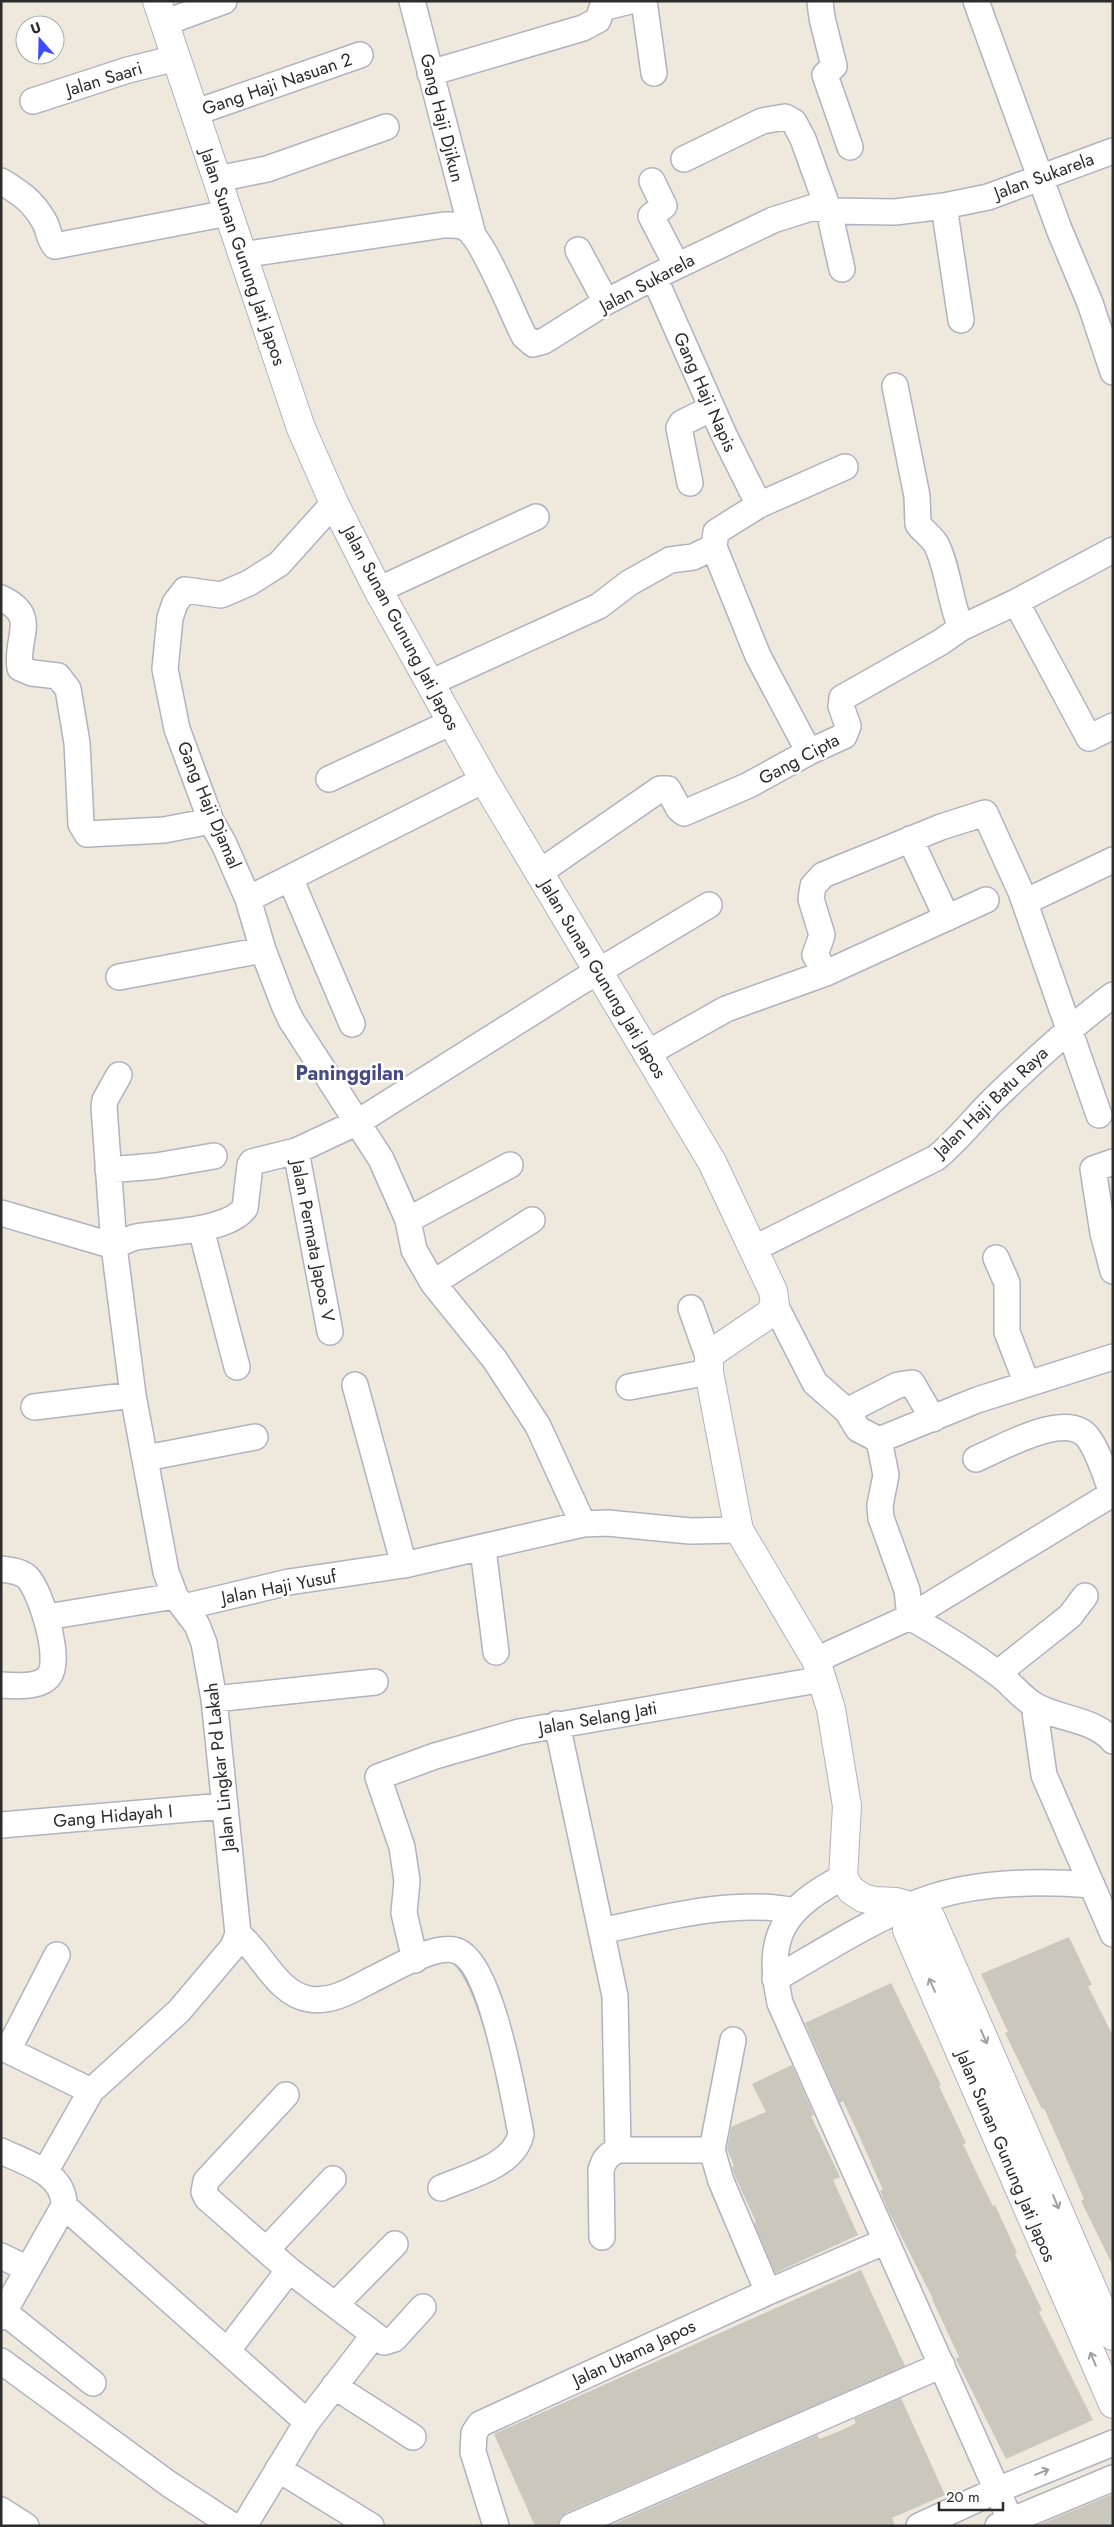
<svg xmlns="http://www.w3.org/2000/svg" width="1114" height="2527" font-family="Jost,sans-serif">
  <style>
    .building { fill: #cac7bc }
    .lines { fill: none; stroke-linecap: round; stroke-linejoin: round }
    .minor-casing { stroke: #b1b2c1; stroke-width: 28 }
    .tertiary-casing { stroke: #b1b2c1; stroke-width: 30 }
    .minor { stroke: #fff; stroke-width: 25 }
    .tertiary { stroke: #fff; stroke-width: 28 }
    .oneway { stroke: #a0a0a0 }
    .labels { text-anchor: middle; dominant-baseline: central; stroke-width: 5; stroke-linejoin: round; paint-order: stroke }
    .street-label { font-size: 18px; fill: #2c2c2c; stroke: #fff }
    .quarter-label { font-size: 20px; font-weight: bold; fill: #474c82; stroke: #fff }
  </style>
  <rect width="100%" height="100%" fill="#efe9dd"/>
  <!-- building -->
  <path class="building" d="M 1069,1937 L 1092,1985 L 1088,1986 L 1113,2036 L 1113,2266 L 1081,2201 L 1084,2199 L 1044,2108 L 1042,2109 L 1005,2033 L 1008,2032 L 981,1974 Z
    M 891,1983 L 941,2085 L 939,2086 L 966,2143 L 963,2144 L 980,2180 L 993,2206 L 995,2205 L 1017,2253 L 1015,2254 L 1042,2310 L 1039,2312 L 1093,2420 L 1006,2459 L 956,2359 L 959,2357 L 932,2299 L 933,2299 L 889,2212 L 880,2191 L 883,2190 L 857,2131 L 843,2101 L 840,2103 L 805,2023 Z
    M 792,2065 L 814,2115 L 811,2116 L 840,2177 L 833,2180 L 858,2235 L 775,2273 L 754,2223 L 756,2222 L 735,2176 L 732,2167 L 734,2166 L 727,2149 L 731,2127 L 766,2112 L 752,2084 Z
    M 861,2270 L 905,2366 L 566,2513 L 560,2518 L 558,2526 L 535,2526 L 494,2434 Z
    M 901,2398 L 945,2495 L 892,2518 L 895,2526 L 609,2526 L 817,2435 L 819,2439 L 840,2431 L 856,2423 L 854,2419 Z
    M 1113,2494 L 1113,2526 L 1036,2526 Z"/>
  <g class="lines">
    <defs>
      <path id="minor" d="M 412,1 L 473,235
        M 644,1 L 654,73
        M 820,1 L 822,18 L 834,66 L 825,75 L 850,147
        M 976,1 L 1059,229 L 1090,303 L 1113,372
        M 164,23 L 224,1
        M 430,73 L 583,28 L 598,20 L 602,8 L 630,1
        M 33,101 L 128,70 L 176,58
        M 194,113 L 360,55
        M 684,159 L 762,121 L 785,117 L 794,122 L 803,139 L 829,211 L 842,269
        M 217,179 L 267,169 L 386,127
        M 1,181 C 20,193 32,200 44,221 C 49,229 48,238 55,246 L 228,213
        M 652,181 L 664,206 L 651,216 L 677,266
        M 944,206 L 961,320
        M 578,250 L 606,302
        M 242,255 L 444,225 C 451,225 457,224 464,227 C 482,235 513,315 524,336 L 533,344 L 544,341 L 606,302 L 654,277 L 773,220 L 814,207 L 829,211 L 895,212 L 944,206 L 988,197 L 1113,151
        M 654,277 L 724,435 L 759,505
        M 895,386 L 917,496 L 918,524 C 923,531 931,536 936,544 C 948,567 950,602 961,628
        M 690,483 L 679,428 L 682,423 L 712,408
        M 334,503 L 279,564 L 249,583 L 221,595 L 185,590 L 175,603 L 170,618 L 165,669 L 177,729 L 211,821 L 224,844 L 248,899 L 263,950 L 284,1005 L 291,1020 L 381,1159 L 408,1220 L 414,1250 L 433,1283 L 495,1360 L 538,1426 L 583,1524
        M 714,547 L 758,656 L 809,752
        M 378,590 L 536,517
        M 1,598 C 40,616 15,637 20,668 L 32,673 L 58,676 L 68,689 L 77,743 L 81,824 L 87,834 L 164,830 L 211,821
        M 1016,602 L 1089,738 L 1113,726
        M 430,683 L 599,606 L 629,583 L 670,560 L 693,557 L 714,547 L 716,532 L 759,505 L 845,467
        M 329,779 L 452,722
        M 910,839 L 947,918
        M 540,872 L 660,789 L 668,789 L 679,809 L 684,813 L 749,785 L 809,752 L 844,736 L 848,726 L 841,706 L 842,698 L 941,642 L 961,628 L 1016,602 L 1113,550
        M 290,878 L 352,1024
        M 248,899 L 484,780
        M 1025,902 L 1113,860
        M 826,973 L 815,955 L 822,935 L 811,899 L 813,886 L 823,875 L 941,827 L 985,813 L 1021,892 L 1099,1115
        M 119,977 L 263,950
        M 646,1054 L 726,1009 L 826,973 L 986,900
        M 296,1151 L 330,1332
        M 1113,1162 L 1093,1169 L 1103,1233 L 1113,1271
        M 108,1170 L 156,1166 L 214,1156
        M 1,1213 L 114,1246
        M 408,1220 L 510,1165
        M 201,1229 L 237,1367
        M 114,1246 C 121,1243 129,1239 136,1237 C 164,1232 227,1232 245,1208 L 250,1165 L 252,1162 L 296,1151 L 358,1122 L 577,984 L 709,905
        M 753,1249 L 936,1158 C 957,1141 973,1120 992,1101 C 1031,1063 1069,1028 1113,995
        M 996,1258 L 1007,1283 L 1007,1332 L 1027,1384
        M 433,1283 L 532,1220
        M 775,1305 L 815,1383 L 847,1411 L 858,1429 L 879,1440
        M 691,1308 L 709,1359
        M 355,1385 L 404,1565
        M 629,1387 L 709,1372
        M 34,1407 L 133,1395
        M 847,1411 L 898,1385 L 912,1383 L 933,1419
        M 879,1440 L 977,1400 L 1113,1357
        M 879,1440 L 886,1475 L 880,1505 L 881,1518 L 907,1590 L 910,1617
        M 146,1458 L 255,1437
        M 976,1459 C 1002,1448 1069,1408 1089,1439 C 1100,1455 1106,1477 1113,1496
        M 483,1549 L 496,1652
        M 1,1569 C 10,1570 20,1571 27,1577 C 41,1591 62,1659 49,1676 C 40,1688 14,1686 1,1685
        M 184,1607 L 289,1582 L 404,1565 L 583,1524 L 607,1523 L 690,1531 L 739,1530
        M 47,1617 L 175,1596
        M 910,1617 C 940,1634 969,1652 997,1673 C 1010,1682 1021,1697 1034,1705 C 1059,1720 1093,1718 1113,1741
        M 816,1660 L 910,1617 L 1112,1494
        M 998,1673 L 1070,1616 L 1085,1596
        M 214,1699 L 375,1682
        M 1034,1705 L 1044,1775 L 1113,1934
        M 557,1724 L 615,1996 L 618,2150
        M 1,1825 L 224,1806
        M 843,1877 C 784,1909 765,1934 780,2003 L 1013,2526
        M 601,1931 C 659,1919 735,1898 794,1911
        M 238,1934 C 262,1953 277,1994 309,1999 C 332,2003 354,1989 373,1979 C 392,1970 433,1945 454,1950 C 491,1957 514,2099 521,2134 C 514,2166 468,2176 441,2188
        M 415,1960 L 404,1913 L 407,1881 L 402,1847 L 378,1777 L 435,1756 L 519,1732 L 823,1679
        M 775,1979 C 822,1952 882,1913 933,1897 C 981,1882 1042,1881 1092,1885
        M 733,2040 L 712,2150 L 721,2181 L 768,2292
        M 1,2047 L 91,2091
        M 8,2050 L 57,1955
        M 286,2095 L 206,2181 L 204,2192 L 207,2198 L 289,2270
        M 1,2151 C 26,2163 65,2173 64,2206 L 1,2317
        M 45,2172 L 91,2091 L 179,2011 L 233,1947 L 238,1934 L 214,1699 L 204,1643 L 197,1625 L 175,1596 L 166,1572 L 133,1395 L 114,1246 L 104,1107 L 105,1100 L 119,1075
        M 64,2206 L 307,2422 L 244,2526
        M 602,2237 L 601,2170 C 604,2159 608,2155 618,2150 L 712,2150
        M 267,2249 L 333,2179
        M 1,2256 L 28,2269
        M 336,2304 L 395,2244
        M 4,2312 L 93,2383
        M 227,2351 L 289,2270 L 384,2342 L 394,2339 L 423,2307
        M 1,2361 L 169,2484 L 233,2526
        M 334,2386 L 413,2437
        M 307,2422 L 374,2335
        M 278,2469 L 371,2526
        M 1,2510 L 26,2526
        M 496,2526 L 473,2452 L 474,2433 L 480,2424 L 768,2292 L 886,2241
        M 572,2526 L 942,2365
        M 919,2526 L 997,2490 L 1113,2443
        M 998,2526 L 1113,2478"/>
      <path id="tertiary" d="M 157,1 L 301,428 L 334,503 L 378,590 L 484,780 L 712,1162 L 773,1291 L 775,1305 L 769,1314 L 713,1352 L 709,1359 L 709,1372 L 739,1530 L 816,1660 L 831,1709 L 847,1806 L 843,1877 L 851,1890 L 863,1898 L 875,1901 L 896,1902 L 910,1906 L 931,1918 L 1113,2336
        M 910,1906 L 907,1930 L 1113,2404"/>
    </defs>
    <!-- minor casing -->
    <use href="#minor" class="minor-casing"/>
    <!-- tertiary casing -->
    <use href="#tertiary" class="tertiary-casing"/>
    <!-- minor -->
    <use href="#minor" class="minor"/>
    <!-- tertiary -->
    <use href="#tertiary" class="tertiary"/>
  </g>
  <!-- one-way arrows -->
  <defs><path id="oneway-shaft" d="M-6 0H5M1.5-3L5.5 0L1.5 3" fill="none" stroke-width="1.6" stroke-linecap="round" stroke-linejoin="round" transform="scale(1.25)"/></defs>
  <g class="oneway">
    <use href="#oneway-shaft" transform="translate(932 1985) rotate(-114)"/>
    <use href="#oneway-shaft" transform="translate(984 2037) rotate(66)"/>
    <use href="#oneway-shaft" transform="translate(1056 2202) rotate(67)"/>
    <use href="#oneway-shaft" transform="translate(1093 2359) rotate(-113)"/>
    <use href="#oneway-shaft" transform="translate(1042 2472) rotate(-22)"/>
  </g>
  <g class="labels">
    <!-- street labels -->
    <g class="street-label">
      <text transform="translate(104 79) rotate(-17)">Jalan Saari</text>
      <text transform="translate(277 84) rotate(-19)">Gang Haji Nasuan 2</text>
      <text transform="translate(442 118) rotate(76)">Gang Haji Djikun</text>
      <text transform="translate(1044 176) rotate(-20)">Jalan Sukarela</text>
      <text transform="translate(243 257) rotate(71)">Jalan Sunan Gunung Jati Japos</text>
      <text transform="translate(647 283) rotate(-28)">Jalan Sukarela</text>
      <text transform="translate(705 392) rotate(66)">Gang Haji Napis</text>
      <text transform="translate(401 628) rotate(62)">Jalan Sunan Gunung Jati Japos</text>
      <text transform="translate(799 759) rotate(-28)">Gang Cipta</text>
      <text transform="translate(209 805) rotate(67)">Gang Haji Djamal</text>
      <text transform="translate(603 979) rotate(59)">Jalan Sunan Gunung Jati Japos</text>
      <text transform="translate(991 1102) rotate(-44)">Jalan Haji Batu Raya</text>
      <text transform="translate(313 1241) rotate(79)">Jalan Permata Japos V</text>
      <text transform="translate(279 1587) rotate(-11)">Jalan Haji Yusuf</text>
      <text transform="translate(598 1718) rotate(-10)">Jalan Selang Jati</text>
      <text transform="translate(220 1767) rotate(-96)">Jalan Lingkar Pd Lakah</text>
      <text transform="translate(113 1816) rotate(-5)">Gang Hidayah I</text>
      <text transform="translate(1006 2156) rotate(67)">Jalan Sunan Gunung Jati Japos</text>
      <text transform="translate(634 2353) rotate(-25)">Jalan Utama Japos</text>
    </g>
    <!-- quarter labels -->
    <g class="quarter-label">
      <text x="350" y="1073">Paninggilan</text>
    </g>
  </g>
  <!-- border -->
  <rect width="1114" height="2527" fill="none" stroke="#2c2c2c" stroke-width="5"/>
  <!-- north arrow -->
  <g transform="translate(40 40) rotate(340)"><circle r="24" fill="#ffffff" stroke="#ababab"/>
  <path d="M0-4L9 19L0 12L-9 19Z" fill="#3a4aff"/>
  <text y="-8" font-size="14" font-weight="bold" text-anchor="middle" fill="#2c2c2c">U</text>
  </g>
  <!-- scale -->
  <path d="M939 2502v8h64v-8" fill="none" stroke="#2c2c2c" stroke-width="2.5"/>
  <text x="946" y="2502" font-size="15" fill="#2c2c2c" stroke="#ffffff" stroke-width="4" paint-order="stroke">20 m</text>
</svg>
